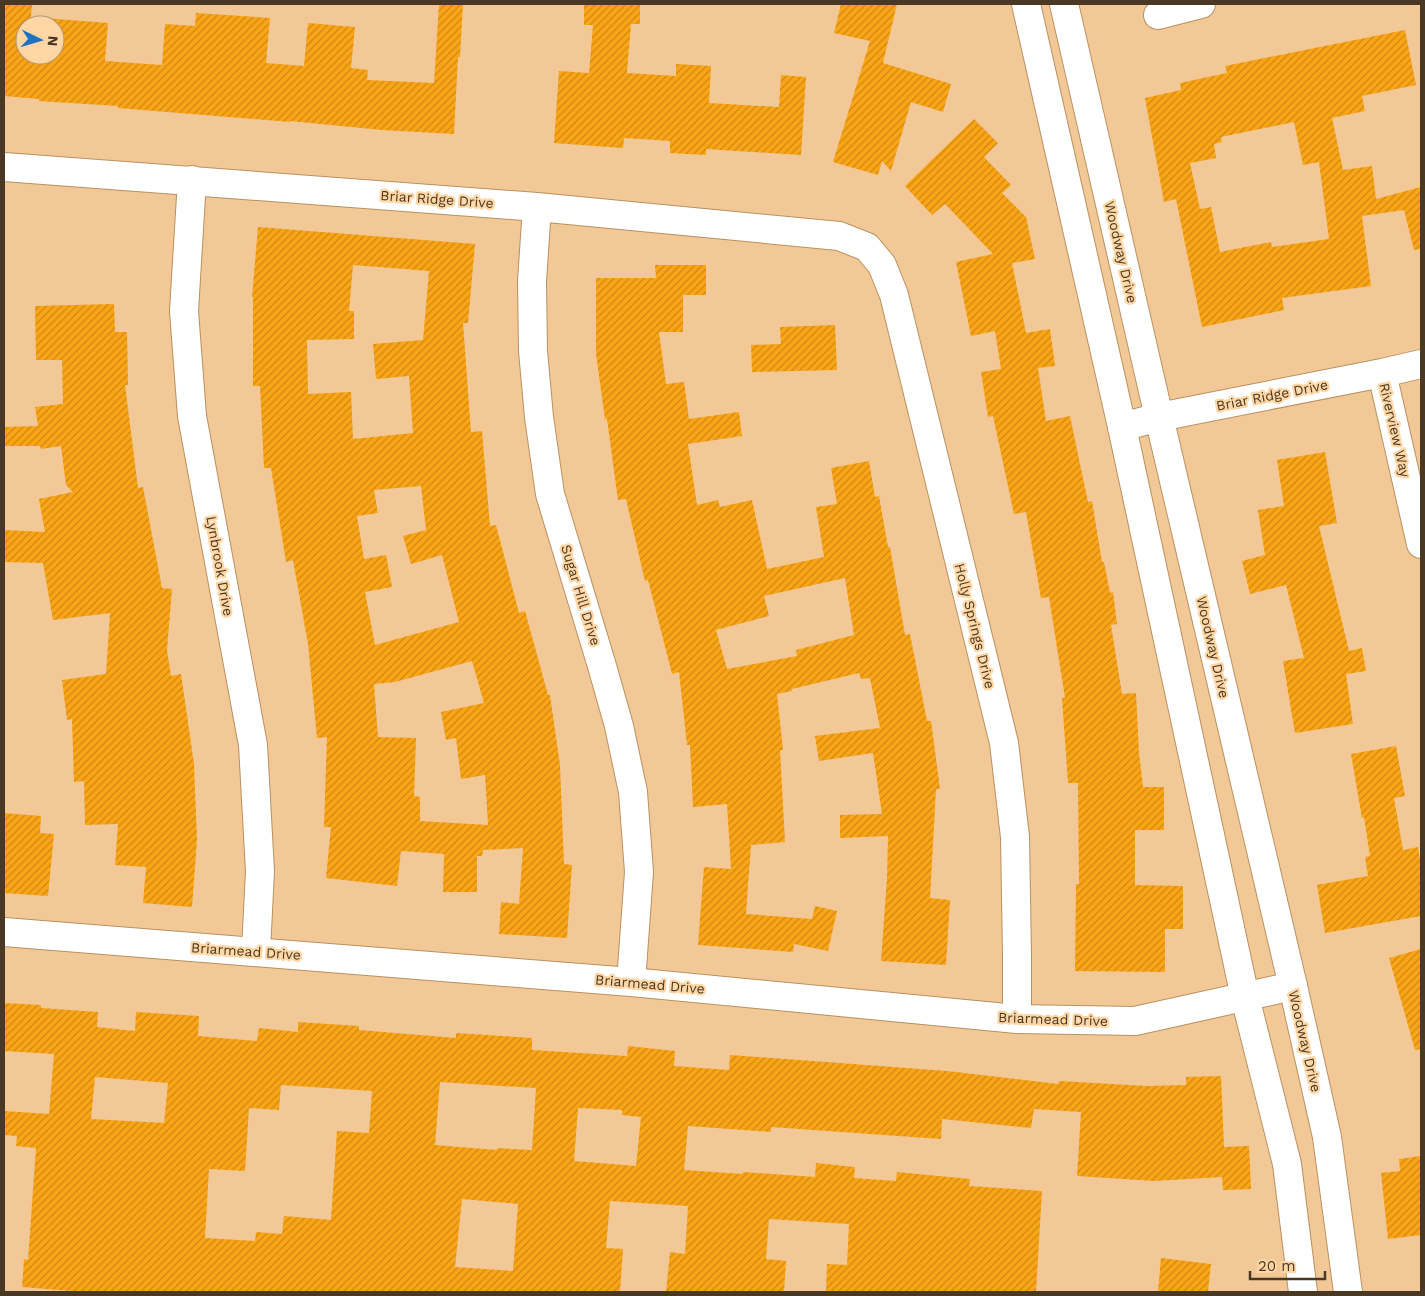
<svg xmlns="http://www.w3.org/2000/svg" width="1425" height="1296" font-family="'Work Sans',sans-serif">
  <style>
    .building { fill: url(#building-hatch); fill-rule: evenodd }
    .lines { fill: none; stroke-linecap: round; stroke-linejoin: round }
    .minor-casing { stroke: #b89161; stroke-width: 30 }
    .secondary-casing { stroke: #b89161; stroke-width: 30 }
    .minor { stroke: #fff; stroke-width: 28 }
    .secondary { stroke: #fff; stroke-width: 28 }
    .labels { text-anchor: middle; dominant-baseline: central; stroke-width: 4.5; stroke-linejoin: round; paint-order: stroke }
    .street-label { font-size: 14px; fill: #493924; stroke: #ffd6a4 }
  </style>
  <defs>
    <pattern id="building-hatch" width="6" height="6" patternUnits="userSpaceOnUse" patternTransform="scale(1.25)"><rect width="6" height="6" fill="#faa516"/><path d="M-1 1l2-2M0 6l6-6M5 7l2-2" fill="none" stroke="#cc8714"/></pattern>
  </defs>
  <rect width="100%" height="100%" fill="#f2c897"/>
  <!-- building -->
  <path class="building" d="M 4,4 L 32,4 L 31,17 L 108,23 L 105,61 L 162,65 L 165,24 L 195,26 L 196,13 L 270,18 L 266,63 L 304,66 L 308,23 L 355,27 L 351,68 L 368,70 L 367,80 L 434,83 L 439,4 L 463,4 L 460,57 L 458,57 L 454,134 L 382,130 L 290,121 L 290,122 L 118,108 L 118,106 L 39,101 L 39,99 L 4,96 ZM 25,25 L 55,25 L 55,55 L 25,55 Z
    M 584,4 L 640,4 L 640,24 L 631,24 L 627,73 L 676,76 L 676,64 L 711,66 L 709,103 L 779,107 L 781,75 L 806,77 L 801,155 L 706,149 L 706,155 L 670,153 L 670,141 L 624,138 L 623,148 L 554,143 L 559,71 L 589,73 L 593,25 L 584,25 Z
    M 841,4 L 897,4 L 883,63 L 951,84 L 943,112 L 911,102 L 891,171 L 882,161 L 878,175 L 833,162 L 870,41 L 834,33 Z
    M 1405,30 L 1416,85 L 1362,96 L 1365,111 L 1332,118 L 1343,170 L 1372,166 L 1376,199 L 1421,187 L 1421,249 L 1414,250 L 1404,210 L 1362,216 L 1371,286 L 1282,298 L 1284,310 L 1202,327 L 1176,199 L 1164,202 L 1145,98 L 1181,90 L 1180,83 L 1227,73 L 1225,66 ZM 1294,122 L 1303,165 L 1319,162 L 1329,239 L 1272,247 L 1271,242 L 1220,252 L 1211,207 L 1200,209 L 1190,163 L 1216,158 L 1214,144 L 1222,142 L 1221,137 Z
    M 974,119 L 998,143 L 984,157 L 1011,185 L 1002,193 L 1026,217 L 1035,259 L 1012,263 L 1026,333 L 1050,329 L 1055,366 L 1038,368 L 1046,421 L 1070,416 L 1088,502 L 1092,501 L 1102,562 L 1104,562 L 1110,593 L 1113,592 L 1117,624 L 1111,625 L 1122,694 L 1136,693 L 1139,753 L 1143,787 L 1164,787 L 1164,830 L 1135,830 L 1135,885 L 1183,886 L 1183,929 L 1165,929 L 1165,972 L 1075,971 L 1076,884 L 1079,884 L 1078,783 L 1068,783 L 1062,698 L 1065,698 L 1049,597 L 1041,598 L 1026,512 L 1014,514 L 993,416 L 988,417 L 981,372 L 1001,369 L 995,331 L 971,336 L 956,262 L 993,254 L 945,204 L 932,215 L 905,186 Z
    M 258,227 L 475,244 L 468,323 L 463,323 L 471,432 L 482,431 L 490,526 L 496,525 L 519,613 L 525,611 L 548,695 L 550,695 L 560,765 L 564,864 L 572,865 L 567,938 L 499,934 L 501,902 L 519,904 L 523,848 L 483,850 L 482,856 L 477,856 L 477,892 L 443,892 L 444,854 L 401,851 L 397,886 L 326,878 L 331,827 L 324,827 L 327,737 L 317,738 L 308,644 L 293,560 L 286,562 L 271,468 L 264,468 L 260,386 L 253,386 L 253,297 L 252,297 ZM 353,265 L 429,271 L 423,340 L 373,344 L 376,379 L 409,376 L 413,433 L 353,439 L 351,392 L 308,394 L 307,340 L 354,339 L 354,311 L 349,311 ZM 421,486 L 426,530 L 403,536 L 411,564 L 442,555 L 459,622 L 375,645 L 365,592 L 392,587 L 386,555 L 364,559 L 357,516 L 378,513 L 374,490 ZM 472,661 L 484,703 L 441,712 L 446,740 L 456,738 L 461,779 L 485,775 L 488,825 L 420,821 L 420,797 L 414,796 L 416,738 L 378,737 L 374,684 L 395,682 Z
    M 655,265 L 706,265 L 706,295 L 683,295 L 683,332 L 659,332 L 666,384 L 684,382 L 689,419 L 739,412 L 742,436 L 688,444 L 697,505 L 718,500 L 720,507 L 752,500 L 767,569 L 824,557 L 816,507 L 837,504 L 831,468 L 869,461 L 875,497 L 879,496 L 888,547 L 890,547 L 905,635 L 910,634 L 927,721 L 931,721 L 940,789 L 936,789 L 930,898 L 950,900 L 946,965 L 881,961 L 887,878 L 888,836 L 840,838 L 840,815 L 882,814 L 873,753 L 819,761 L 815,736 L 880,728 L 870,678 L 861,679 L 859,673 L 792,689 L 792,691 L 777,694 L 783,750 L 780,750 L 785,842 L 751,845 L 746,914 L 812,919 L 815,906 L 837,911 L 828,951 L 794,944 L 793,952 L 698,945 L 704,867 L 731,869 L 727,804 L 693,807 L 690,745 L 687,745 L 679,672 L 672,674 L 648,580 L 645,581 L 626,499 L 618,500 L 607,419 L 605,419 L 596,354 L 596,278 L 656,278 ZM 845,578 L 854,635 L 796,650 L 797,656 L 727,669 L 716,630 L 769,616 L 764,596 Z
    M 114,304 L 115,332 L 127,332 L 128,385 L 125,385 L 138,488 L 143,487 L 162,588 L 172,589 L 167,650 L 171,676 L 181,674 L 194,764 L 197,840 L 192,907 L 143,903 L 146,867 L 115,865 L 118,824 L 85,825 L 84,781 L 74,782 L 72,719 L 67,720 L 62,680 L 106,674 L 110,613 L 53,620 L 43,563 L 4,562 L 4,530 L 45,532 L 39,499 L 73,492 L 66,485 L 61,446 L 41,449 L 40,446 L 4,446 L 4,427 L 38,426 L 35,407 L 63,404 L 62,360 L 36,360 L 35,306 Z
    M 835,325 L 837,370 L 752,372 L 751,345 L 781,344 L 780,327 Z
    M 1325,452 L 1337,523 L 1319,526 L 1349,651 L 1362,648 L 1366,671 L 1346,674 L 1353,724 L 1295,733 L 1283,661 L 1304,658 L 1286,585 L 1250,594 L 1242,561 L 1265,555 L 1258,510 L 1284,506 L 1277,460 Z
    M 1396,746 L 1405,796 L 1394,798 L 1403,850 L 1418,847 L 1421,866 L 1421,916 L 1325,933 L 1317,885 L 1368,876 L 1365,857 L 1370,856 L 1364,817 L 1362,818 L 1351,754 Z
    M 4,813 L 41,816 L 40,833 L 54,834 L 48,896 L 4,893 Z
    M 1421,949 L 1421,1049 L 1415,1050 L 1389,958 Z
    M 4,1003 L 41,1005 L 41,1008 L 98,1012 L 97,1027 L 135,1031 L 136,1012 L 199,1016 L 198,1036 L 257,1041 L 259,1028 L 298,1032 L 298,1022 L 359,1026 L 359,1030 L 456,1038 L 456,1033 L 532,1038 L 532,1050 L 627,1056 L 628,1046 L 675,1051 L 674,1066 L 729,1070 L 730,1055 L 947,1071 L 1058,1084 L 1059,1081 L 1147,1086 L 1186,1085 L 1186,1077 L 1221,1076 L 1224,1147 L 1249,1146 L 1251,1189 L 1223,1190 L 1222,1177 L 1154,1181 L 1077,1176 L 1081,1112 L 1034,1109 L 1031,1128 L 942,1119 L 941,1139 L 771,1127 L 771,1132 L 688,1126 L 684,1170 L 743,1174 L 743,1172 L 815,1177 L 816,1163 L 855,1167 L 854,1178 L 896,1181 L 897,1172 L 970,1179 L 969,1186 L 1042,1191 L 1036,1292 L 826,1292 L 827,1264 L 847,1265 L 849,1224 L 769,1219 L 766,1259 L 786,1261 L 784,1292 L 666,1292 L 670,1252 L 685,1254 L 688,1206 L 610,1201 L 606,1248 L 623,1249 L 620,1292 L 83,1292 L 22,1287 L 24,1259 L 28,1260 L 36,1148 L 16,1146 L 17,1136 L 4,1135 L 4,1111 L 49,1114 L 54,1054 L 4,1051 ZM 95,1077 L 168,1083 L 164,1123 L 91,1119 ZM 440,1082 L 536,1088 L 532,1150 L 497,1148 L 497,1150 L 435,1145 ZM 281,1085 L 372,1091 L 369,1133 L 337,1131 L 331,1220 L 284,1216 L 282,1234 L 256,1232 L 255,1241 L 205,1238 L 209,1169 L 245,1171 L 249,1108 L 279,1110 ZM 578,1108 L 622,1110 L 622,1115 L 641,1117 L 636,1166 L 574,1161 ZM 462,1199 L 518,1204 L 513,1271 L 455,1267 Z
    M 1421,1156 L 1421,1235 L 1388,1239 L 1381,1173 L 1400,1171 L 1399,1159 Z
    M 1161,1258 L 1211,1264 L 1208,1292 L 1158,1292 Z"/>
  <g class="lines">
    <defs>
      <path id="minor" d="M 1158,15 L 1201,4
        M 4,167 L 537,207 L 839,236 L 867,247 L 882,265 L 894,295 L 1004,743 L 1015,837 L 1017,956 L 1017,1019
        M 192,180 L 184,311 L 192,416 L 253,745 L 260,871 L 256,951
        M 537,207 L 532,281 L 533,351 L 539,417 L 550,494 L 602,666 L 619,726 L 633,792 L 639,872 L 631,982
        M 1382,373 L 1421,544
        M 1122,427 L 1159,417 L 1382,373 L 1421,364
        M 4,932 L 631,982 L 1017,1019 L 1135,1021 L 1293,986"/>
      <path id="secondary" d="M 1026,4 L 1122,427 L 1245,997 L 1287,1164 L 1303,1292
        M 1064,4 L 1159,417 L 1293,986 L 1327,1137 L 1348,1292"/>
    </defs>
    <!-- minor casing -->
    <use href="#minor" class="minor-casing"/>
    <!-- secondary casing -->
    <use href="#secondary" class="secondary-casing"/>
    <!-- minor -->
    <use href="#minor" class="minor"/>
    <!-- secondary -->
    <use href="#secondary" class="secondary"/>
  </g>
  <g class="labels">
    <!-- street labels -->
    <g class="street-label">
      <text transform="translate(437 199) rotate(4)">Briar Ridge Drive</text>
      <text transform="translate(1121 252) rotate(77)">Woodway Drive</text>
      <text transform="translate(1272 395) rotate(-11)">Briar Ridge Drive</text>
      <text transform="translate(1395 430) rotate(77)">Riverview Way</text>
      <text transform="translate(220 566) rotate(80)">Lynbrook Drive</text>
      <text transform="translate(581 595) rotate(73)">Sugar Hill Drive</text>
      <text transform="translate(975 626) rotate(76)">Holly Springs Drive</text>
      <text transform="translate(1213 647) rotate(77)">Woodway Drive</text>
      <text transform="translate(246 951) rotate(4)">Briarmead Drive</text>
      <text transform="translate(650 984) rotate(5)">Briarmead Drive</text>
      <text transform="translate(1053 1019) rotate(2)">Briarmead Drive</text>
      <text transform="translate(1305 1041) rotate(77)">Woodway Drive</text>
    </g>
  </g>
  <!-- border -->
  <rect width="1425" height="1296" fill="none" stroke="#493924" stroke-width="10"/>
  <!-- north arrow -->
  <g transform="translate(40 40) rotate(95)"><circle r="24" fill="#ffd6a4" stroke="#b69771"/>
  <path d="M0-4L9 19L0 12L-9 19Z" fill="#1f72c1"/>
  <text y="-8" font-size="14" font-weight="bold" text-anchor="middle" fill="#493924">N</text>
  </g>
  <!-- scale -->
  <path d="M1250 1271v8h75v-8" fill="none" stroke="#493924" stroke-width="2.5"/>
  <text x="1258" y="1271" font-size="15" fill="#493924" stroke="#ffd6a4" stroke-width="4" paint-order="stroke">20 m</text>
</svg>
